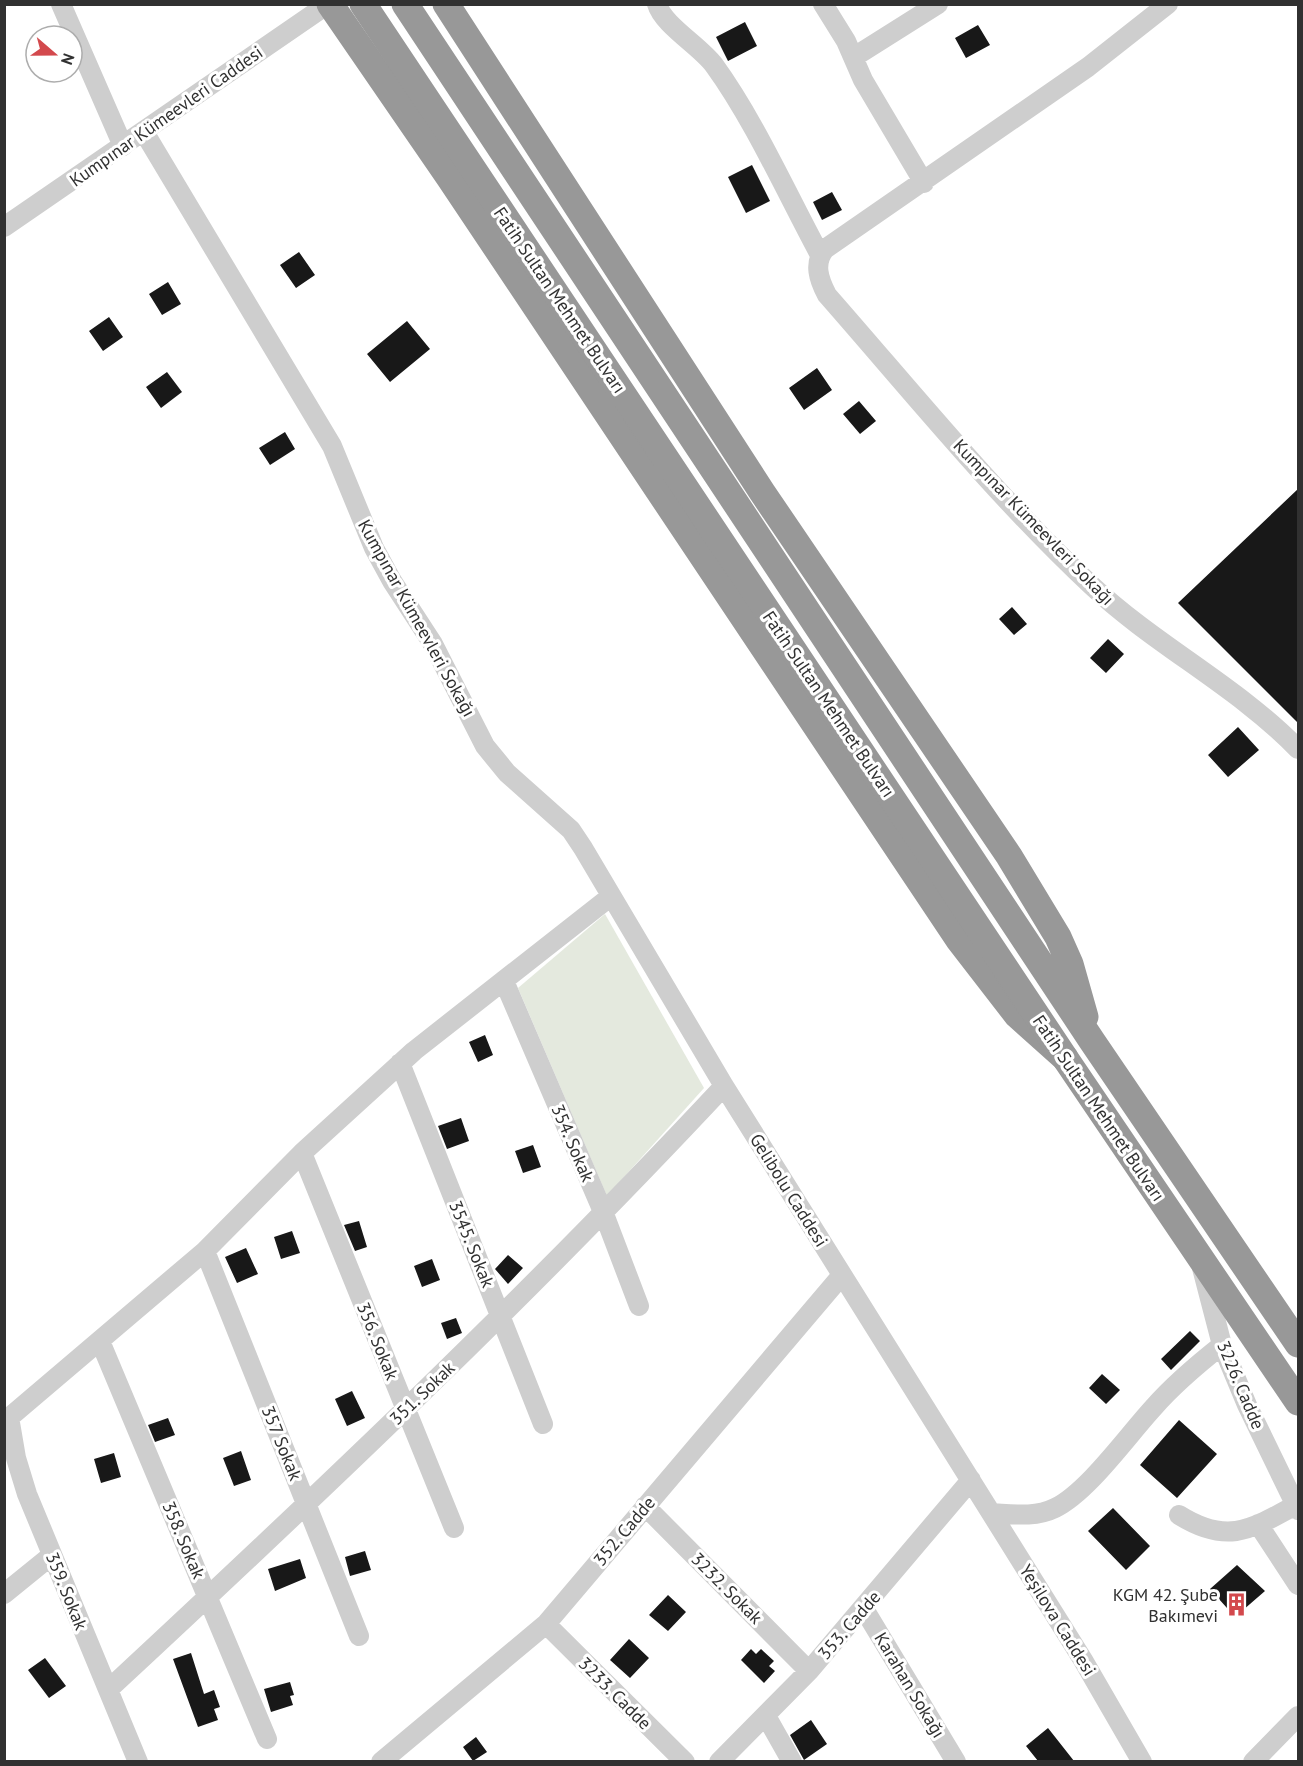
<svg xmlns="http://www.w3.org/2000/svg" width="1303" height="1766" font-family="'PT Sans',sans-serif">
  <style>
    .green { fill: #e4e9de }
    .building { fill: #181818 }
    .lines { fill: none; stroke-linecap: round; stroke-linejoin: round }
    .minor { stroke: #cecece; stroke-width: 20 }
    .highway { stroke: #989898; stroke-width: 27 }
    .highway-bridge { stroke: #989898; stroke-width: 27 }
    .labels { text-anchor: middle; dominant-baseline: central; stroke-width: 6; stroke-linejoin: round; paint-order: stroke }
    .street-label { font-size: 18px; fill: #313131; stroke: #fff }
    .poi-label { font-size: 18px; fill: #313131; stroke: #fff; text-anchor: end }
  </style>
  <rect width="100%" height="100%" fill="#fff"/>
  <!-- green -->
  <path class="green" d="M 605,914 L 704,1088 L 607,1196 L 518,988 Z"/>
  <!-- building -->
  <path class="building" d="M 745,22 L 757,46 L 728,61 L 716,37 Z
    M 978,25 L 990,45 L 966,58 L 955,38 Z
    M 752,165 L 770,201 L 746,213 L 728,177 Z
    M 832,192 L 842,210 L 822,220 L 813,202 Z
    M 299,252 L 315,275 L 296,288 L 280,265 Z
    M 168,282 L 181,304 L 162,315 L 149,294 Z
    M 109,317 L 123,337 L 103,351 L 89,331 Z
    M 407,321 L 430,349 L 390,382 L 367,354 Z
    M 817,368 L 832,390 L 804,410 L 789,388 Z
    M 167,372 L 182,392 L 161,408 L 146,387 Z
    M 859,401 L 876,421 L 860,434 L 843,414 Z
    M 285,432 L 295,449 L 270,465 L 259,448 Z
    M 1299,488 L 1299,724 L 1178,603 Z
    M 1012,607 L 1027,624 L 1014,635 L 999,619 Z
    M 1108,639 L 1124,654 L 1106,673 L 1090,658 Z
    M 1238,727 L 1259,750 L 1228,777 L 1208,755 Z
    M 485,1035 L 493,1055 L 478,1062 L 469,1042 Z
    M 461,1118 L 469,1141 L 447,1149 L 438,1126 Z
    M 533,1145 L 541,1167 L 523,1173 L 515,1151 Z
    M 359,1221 L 367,1247 L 355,1251 L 344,1225 Z
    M 292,1231 L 300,1253 L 281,1259 L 274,1237 Z
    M 246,1248 L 258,1274 L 237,1283 L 225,1257 Z
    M 508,1255 L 523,1268 L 508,1284 L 495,1269 Z
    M 432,1259 L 440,1280 L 422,1287 L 414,1266 Z
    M 456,1318 L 462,1333 L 447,1339 L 441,1323 Z
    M 1190,1331 L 1200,1341 L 1171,1370 L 1161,1359 Z
    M 1102,1374 L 1120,1390 L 1106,1404 L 1089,1388 Z
    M 352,1391 L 365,1418 L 347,1426 L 335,1399 Z
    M 168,1418 L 175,1435 L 155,1442 L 148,1425 Z
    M 1179,1420 L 1217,1454 L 1177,1498 L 1140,1465 Z
    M 241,1451 L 251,1480 L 234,1486 L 223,1458 Z
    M 114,1453 L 121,1477 L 101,1483 L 94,1459 Z
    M 1113,1508 L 1150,1546 L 1126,1570 L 1088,1531 Z
    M 365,1551 L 371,1570 L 350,1576 L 345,1557 Z
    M 300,1559 L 306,1578 L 275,1591 L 268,1569 Z
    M 1237,1565 L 1265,1591 L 1235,1617 L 1210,1589 Z
    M 668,1595 L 686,1612 L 668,1631 L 649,1615 Z
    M 629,1639 L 649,1658 L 630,1678 L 610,1660 Z
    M 751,1649 L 756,1654 L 761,1649 L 774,1661 L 769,1666 L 775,1671 L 764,1683 L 741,1660 Z
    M 191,1653 L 204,1694 L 214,1690 L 220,1707 L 214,1709 L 218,1720 L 198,1727 L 173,1659 Z
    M 45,1658 L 66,1686 L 49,1698 L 28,1670 Z
    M 290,1682 L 294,1695 L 290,1696 L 293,1705 L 271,1712 L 264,1689 Z
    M 811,1720 L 827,1744 L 804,1760 L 790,1735 Z
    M 1048,1728 L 1074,1761 L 1038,1761 L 1026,1746 Z
    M 476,1737 L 487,1752 L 473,1761 L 463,1747 Z"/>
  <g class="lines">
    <!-- minor -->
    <path class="minor" d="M 61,4 L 123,146
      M 657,4 C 663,25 700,46 714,65 C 754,120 787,194 820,255
      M 823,4 L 846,41 L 863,80 L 924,183
      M 1168,4 L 1088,67 L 825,249 C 813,263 819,280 827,295 C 913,393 996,496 1091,585 C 1156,646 1237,686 1298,749
      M 854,57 L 938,4
      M 144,132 L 332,446 L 374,548 L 392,581 L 433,644 L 485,746 L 507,773 L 571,830 L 583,848 L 724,1086 L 1083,1660 L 1142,1762
      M 4,227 L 328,4
      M 504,981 L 604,1214 L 639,1306
      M 400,1063 L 543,1424
      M 302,1153 L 454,1528
      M 205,1251 L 359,1636
      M 1202,1268 L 1222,1345 L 1247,1405 L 1298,1510
      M 100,1341 L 267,1739
      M 9,1417 L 16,1458 L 27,1494 L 138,1762
      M 4,1422 L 205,1251 L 302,1153 L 414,1051 L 610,897
      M 645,1506 L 809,1671
      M 991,1513 C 1011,1514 1035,1518 1055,1508 C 1088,1492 1128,1435 1154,1407 C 1174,1384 1198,1364 1222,1345
      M 1179,1515 C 1227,1545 1250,1530 1296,1505
      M 1258,1524 L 1298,1585
      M 4,1594 L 52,1555
      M 864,1609 L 956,1762
      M 546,1624 L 685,1762
      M 109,1689 C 319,1494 528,1296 724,1086
      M 766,1716 L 792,1762
      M 381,1762 L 546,1624 L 842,1275
      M 719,1762 L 809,1671 L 971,1480
      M 1253,1762 L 1298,1716"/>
    <!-- highway -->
    <path class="highway" d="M 330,4 L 449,177 L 959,940 L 1017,1015 L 1065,1058 L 1298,1402
      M 405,4 L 1092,1041 L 1298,1344
      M 446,4 L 762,492 L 1009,856 L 1058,937 L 1070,964 L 1085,1017"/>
    <!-- highway-bridge -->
    <path class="highway-bridge" d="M 363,4 L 1065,1058"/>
  </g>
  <!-- icons -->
  <defs>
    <symbol id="building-bare" viewBox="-9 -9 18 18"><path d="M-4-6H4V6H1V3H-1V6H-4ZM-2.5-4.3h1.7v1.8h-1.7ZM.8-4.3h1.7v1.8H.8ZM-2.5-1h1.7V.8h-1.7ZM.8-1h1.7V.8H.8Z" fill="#d3494d" stroke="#fff" stroke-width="2.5" paint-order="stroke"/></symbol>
  </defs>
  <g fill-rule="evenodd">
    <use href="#building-bare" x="1220" y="1588" width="33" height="33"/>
  </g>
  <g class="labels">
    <!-- street labels -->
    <g class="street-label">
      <text transform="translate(166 116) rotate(-35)">Kumpınar Kümeevleri Caddesi</text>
      <text transform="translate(560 300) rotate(56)">Fatih Sultan Mehmet Bulvarı</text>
      <text transform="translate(1034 522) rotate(46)">Kumpınar Kümeevleri Sokağı</text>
      <text transform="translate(417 618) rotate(61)">Kumpınar Kümeevleri Sokağı</text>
      <text transform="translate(829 704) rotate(56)">Fatih Sultan Mehmet Bulvarı</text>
      <text transform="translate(1099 1108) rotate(56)">Fatih Sultan Mehmet Bulvarı</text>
      <text transform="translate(573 1143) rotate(67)">354. Sokak</text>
      <text transform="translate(789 1190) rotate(58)">Gelibolu Caddesi</text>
      <text transform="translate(472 1244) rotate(68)">3545. Sokak</text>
      <text transform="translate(378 1341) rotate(68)">356. Sokak</text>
      <text transform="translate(1241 1385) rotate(67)">3226. Cadde</text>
      <text transform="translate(422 1393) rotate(-44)">351. Sokak</text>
      <text transform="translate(282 1443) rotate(68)">357 Sokak</text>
      <text transform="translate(624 1531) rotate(-50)">352. Cadde</text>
      <text transform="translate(184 1540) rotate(67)">358. Sokak</text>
      <text transform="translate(727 1588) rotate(45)">3232. Sokak</text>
      <text transform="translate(67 1591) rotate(68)">359. Sokak</text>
      <text transform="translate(1058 1620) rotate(58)">Yeşilova Caddesi</text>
      <text transform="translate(849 1625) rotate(-49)">353. Cadde</text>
      <text transform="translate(910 1685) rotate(59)">Karahan Sokağı</text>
      <text transform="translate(615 1693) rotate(45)">3233. Cadde</text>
    </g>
    <!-- poi labels -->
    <g class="poi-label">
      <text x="1218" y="1594">KGM 42. Şube<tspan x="1218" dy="21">Bakımevi</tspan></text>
    </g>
  </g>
  <!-- border -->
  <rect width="1303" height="1766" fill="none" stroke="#313131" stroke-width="12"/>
  <!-- north arrow -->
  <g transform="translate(54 54) rotate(110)"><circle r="28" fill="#ffffff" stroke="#adadad" stroke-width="1.5"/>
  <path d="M0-4.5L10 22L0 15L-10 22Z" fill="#d3494d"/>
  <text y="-9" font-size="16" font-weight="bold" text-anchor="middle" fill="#313131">N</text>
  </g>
</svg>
